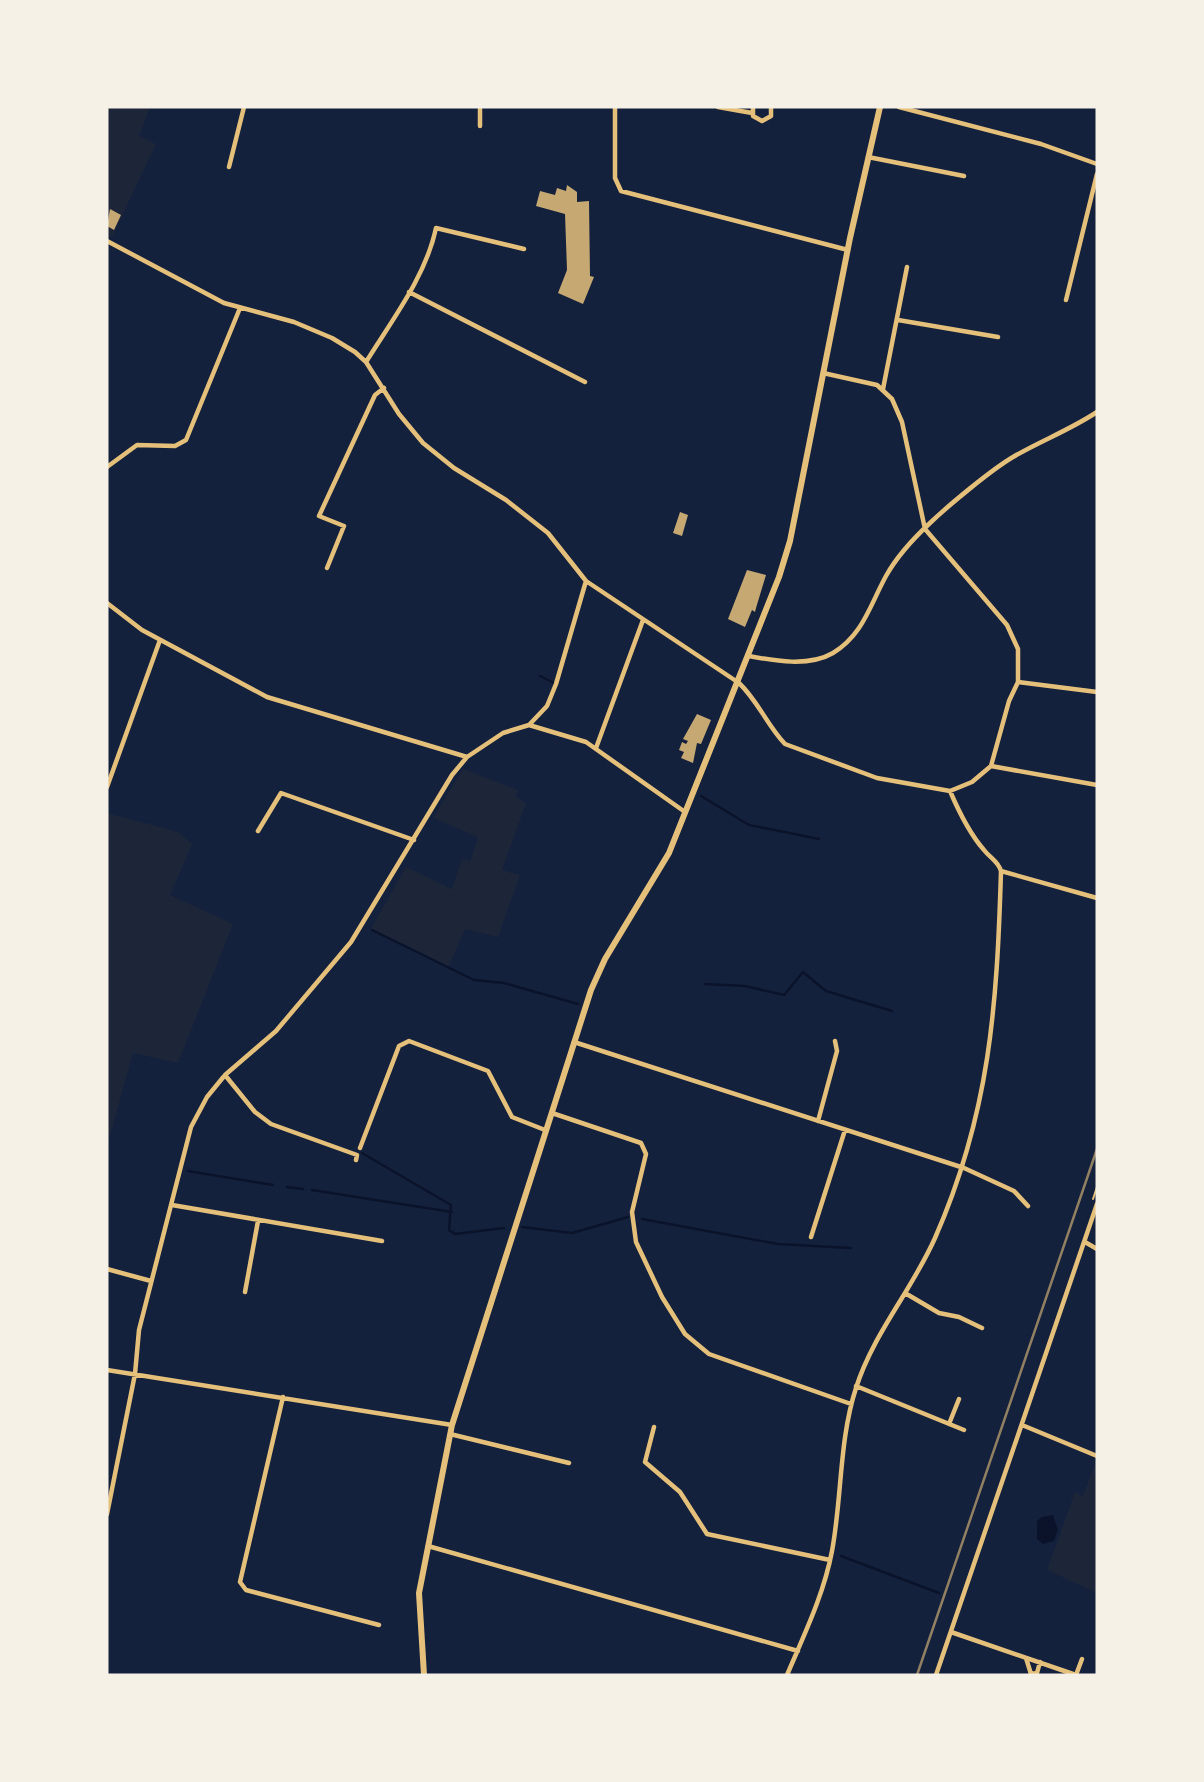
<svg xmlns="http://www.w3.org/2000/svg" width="1204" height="1782" font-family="Arial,sans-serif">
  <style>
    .green { fill: #1d2539 }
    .water { fill: #0b132b }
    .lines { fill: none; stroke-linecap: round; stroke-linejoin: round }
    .stream { stroke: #0b132b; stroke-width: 2.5 }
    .building { fill: #c6a872 }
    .path { stroke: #e5c07b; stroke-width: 2 }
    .minor { stroke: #e5c07b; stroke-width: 4.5 }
    .secondary { stroke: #e5c07b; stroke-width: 6 }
    .rail { stroke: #918062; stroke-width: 2.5 }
  </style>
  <rect width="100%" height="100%" fill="#14213d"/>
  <!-- green -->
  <path class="green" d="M 107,107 L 150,107 L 139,136 L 156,144 L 112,237 L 107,235 Z
    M 463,769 L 518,790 L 516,797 L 526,803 L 502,870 L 520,875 L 498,937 L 465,929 L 448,968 L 370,930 L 406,867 L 452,889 L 462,859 L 470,861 L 478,837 L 433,818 Z
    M 107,813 L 178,832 L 192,844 L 170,895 L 233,924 L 178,1063 L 133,1053 L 107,1146 Z
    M 1097,1459 L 1097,1593 L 1047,1570 L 1075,1492 L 1083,1496 Z"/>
  <!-- water -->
  <path class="water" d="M 1053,1515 L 1058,1530 L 1054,1541 L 1043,1544 L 1037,1539 L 1037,1521 L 1042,1517 Z"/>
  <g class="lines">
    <!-- stream -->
    <path class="stream" d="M 540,676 L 556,684
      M 701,796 L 749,825 L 819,839
      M 372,930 L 474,980 L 504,983 L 578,1004
      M 705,984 L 745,986 L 784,995 L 803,972 L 826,991 L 892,1011
      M 362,1153 L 451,1205 L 449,1230 L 455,1234 L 504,1228
      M 188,1171 L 273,1185
      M 287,1187 L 303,1189
      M 312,1190 L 452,1212
      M 642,1219 L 778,1244 L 851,1248
      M 522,1227 L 572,1233 L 628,1217
      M 841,1556 L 939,1593"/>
  </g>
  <!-- building -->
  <path class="building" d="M 567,185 L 577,192 L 577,202 L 589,201 L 590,276 L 594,277 L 583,304 L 558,293 L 567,270 L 565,214 L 536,206 L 540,191 L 555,195 L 557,188 L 566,191 Z
    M 110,209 L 121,215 L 114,230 L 107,226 Z
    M 680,512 L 688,515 L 682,536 L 673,533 Z
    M 747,570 L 766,575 L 756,608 L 755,612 L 752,610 L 745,627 L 728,619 Z
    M 697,714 L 711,720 L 701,744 L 697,743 L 693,763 L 681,758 L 684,752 L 679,750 L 682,742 L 686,744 L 688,741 L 683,739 Z"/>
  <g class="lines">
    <!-- path -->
    <path class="path" d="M 1093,1199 L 1097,1187"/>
    <!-- minor -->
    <path class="minor" d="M 480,107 L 480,126
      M 615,107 L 615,178 L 621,191 L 848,250
      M 718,107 L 752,113
      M 753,107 L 753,116 L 762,121 L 771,116 L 771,107
      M 899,107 L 1041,144 L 1097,164
      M 868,157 L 964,176
      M 229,167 L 244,107
      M 107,241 L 224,303 L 294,322 L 332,338 L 355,352 L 366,362 L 399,414 L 423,443 L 454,468 L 506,500 L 548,533 L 586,581 L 739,683 C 758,701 767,725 785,744 L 877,778 L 950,791 L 972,782 L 991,766 L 1009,701 L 1018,682 L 1018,649 L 1007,625 L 925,529 L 902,422 L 892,399 L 877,385 L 823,373
      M 409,292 L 585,382
      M 1066,300 L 1097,174
      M 898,320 L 998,337
      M 366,362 C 392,320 426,276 436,228 L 524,249
      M 883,389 L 907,267
      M 107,467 L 137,445 L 175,446 L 186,440 L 240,308
      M 327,568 L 344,526 L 319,516 L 375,395 L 384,388
      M 107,603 L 142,630 L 267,697 L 467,757
      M 749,656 C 775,661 809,667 833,653 C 863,635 870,605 886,576 C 896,558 915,537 930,523 C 949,505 991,470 1013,457 C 1042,440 1068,431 1097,412
      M 1018,682 L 1097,692
      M 529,725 L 547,706 L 556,684 L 586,581
      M 596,748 L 643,620
      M 991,766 L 1097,785
      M 107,787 L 160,640
      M 950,791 C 959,812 969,833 984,850 C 990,858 998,861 1001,871 L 1097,898
      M 258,831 L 281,793 L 414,840
      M 574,1042 L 964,1168 L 1014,1191 L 1028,1206
      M 225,1075 L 255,1112 L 271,1124 L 357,1155 L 356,1160
      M 552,1113 L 641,1143 L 646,1154 L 632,1212 L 636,1242 L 662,1297 L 685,1334 L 709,1354 L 851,1404
      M 818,1121 L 837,1051 L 835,1041
      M 360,1148 L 399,1046 L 409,1041 L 488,1071 L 512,1117 L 545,1130
      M 172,1205 L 382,1241
      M 811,1237 L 845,1130
      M 1085,1242 L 1097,1249
      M 107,1269 L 151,1281
      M 245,1292 L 258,1221
      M 905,1293 L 939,1313 L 959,1317 L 982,1328
      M 107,1370 L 452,1425
      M 856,1386 L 964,1430
      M 283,1397 L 240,1582 L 246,1590 L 379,1625
      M 949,1424 L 959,1399
      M 1022,1425 L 1097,1456
      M 654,1427 L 645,1462 L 680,1492 L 707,1534 L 830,1560
      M 450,1434 L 569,1463
      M 107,1514 L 135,1374 L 139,1330 L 191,1127 L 207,1097 L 225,1075 L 276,1031 L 351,942 L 452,775 L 467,757 L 503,733 L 529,725 L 586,742 L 685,812
      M 428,1546 L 798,1651
      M 951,1632 L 1076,1675
      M 1026,1658 L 1031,1674 L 1037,1673 L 1040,1662
      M 787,1675 C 804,1635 824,1594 832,1551 C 842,1498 839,1440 856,1388 C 873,1334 912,1290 935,1238 C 990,1113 997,1005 1001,871
      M 936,1675 L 1097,1204
      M 1076,1675 L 1082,1659"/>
    <!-- secondary -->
    <path class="secondary" d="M 424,1675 L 419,1593 L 452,1425 L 591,990 L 605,959 L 669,853 L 779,577 L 790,541 L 850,238 L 880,107"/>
    <!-- rail -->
    <path class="rail" d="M 917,1675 L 1097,1149"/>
  </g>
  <!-- border -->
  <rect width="1204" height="1782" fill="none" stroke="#f6f1e7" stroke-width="217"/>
</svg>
